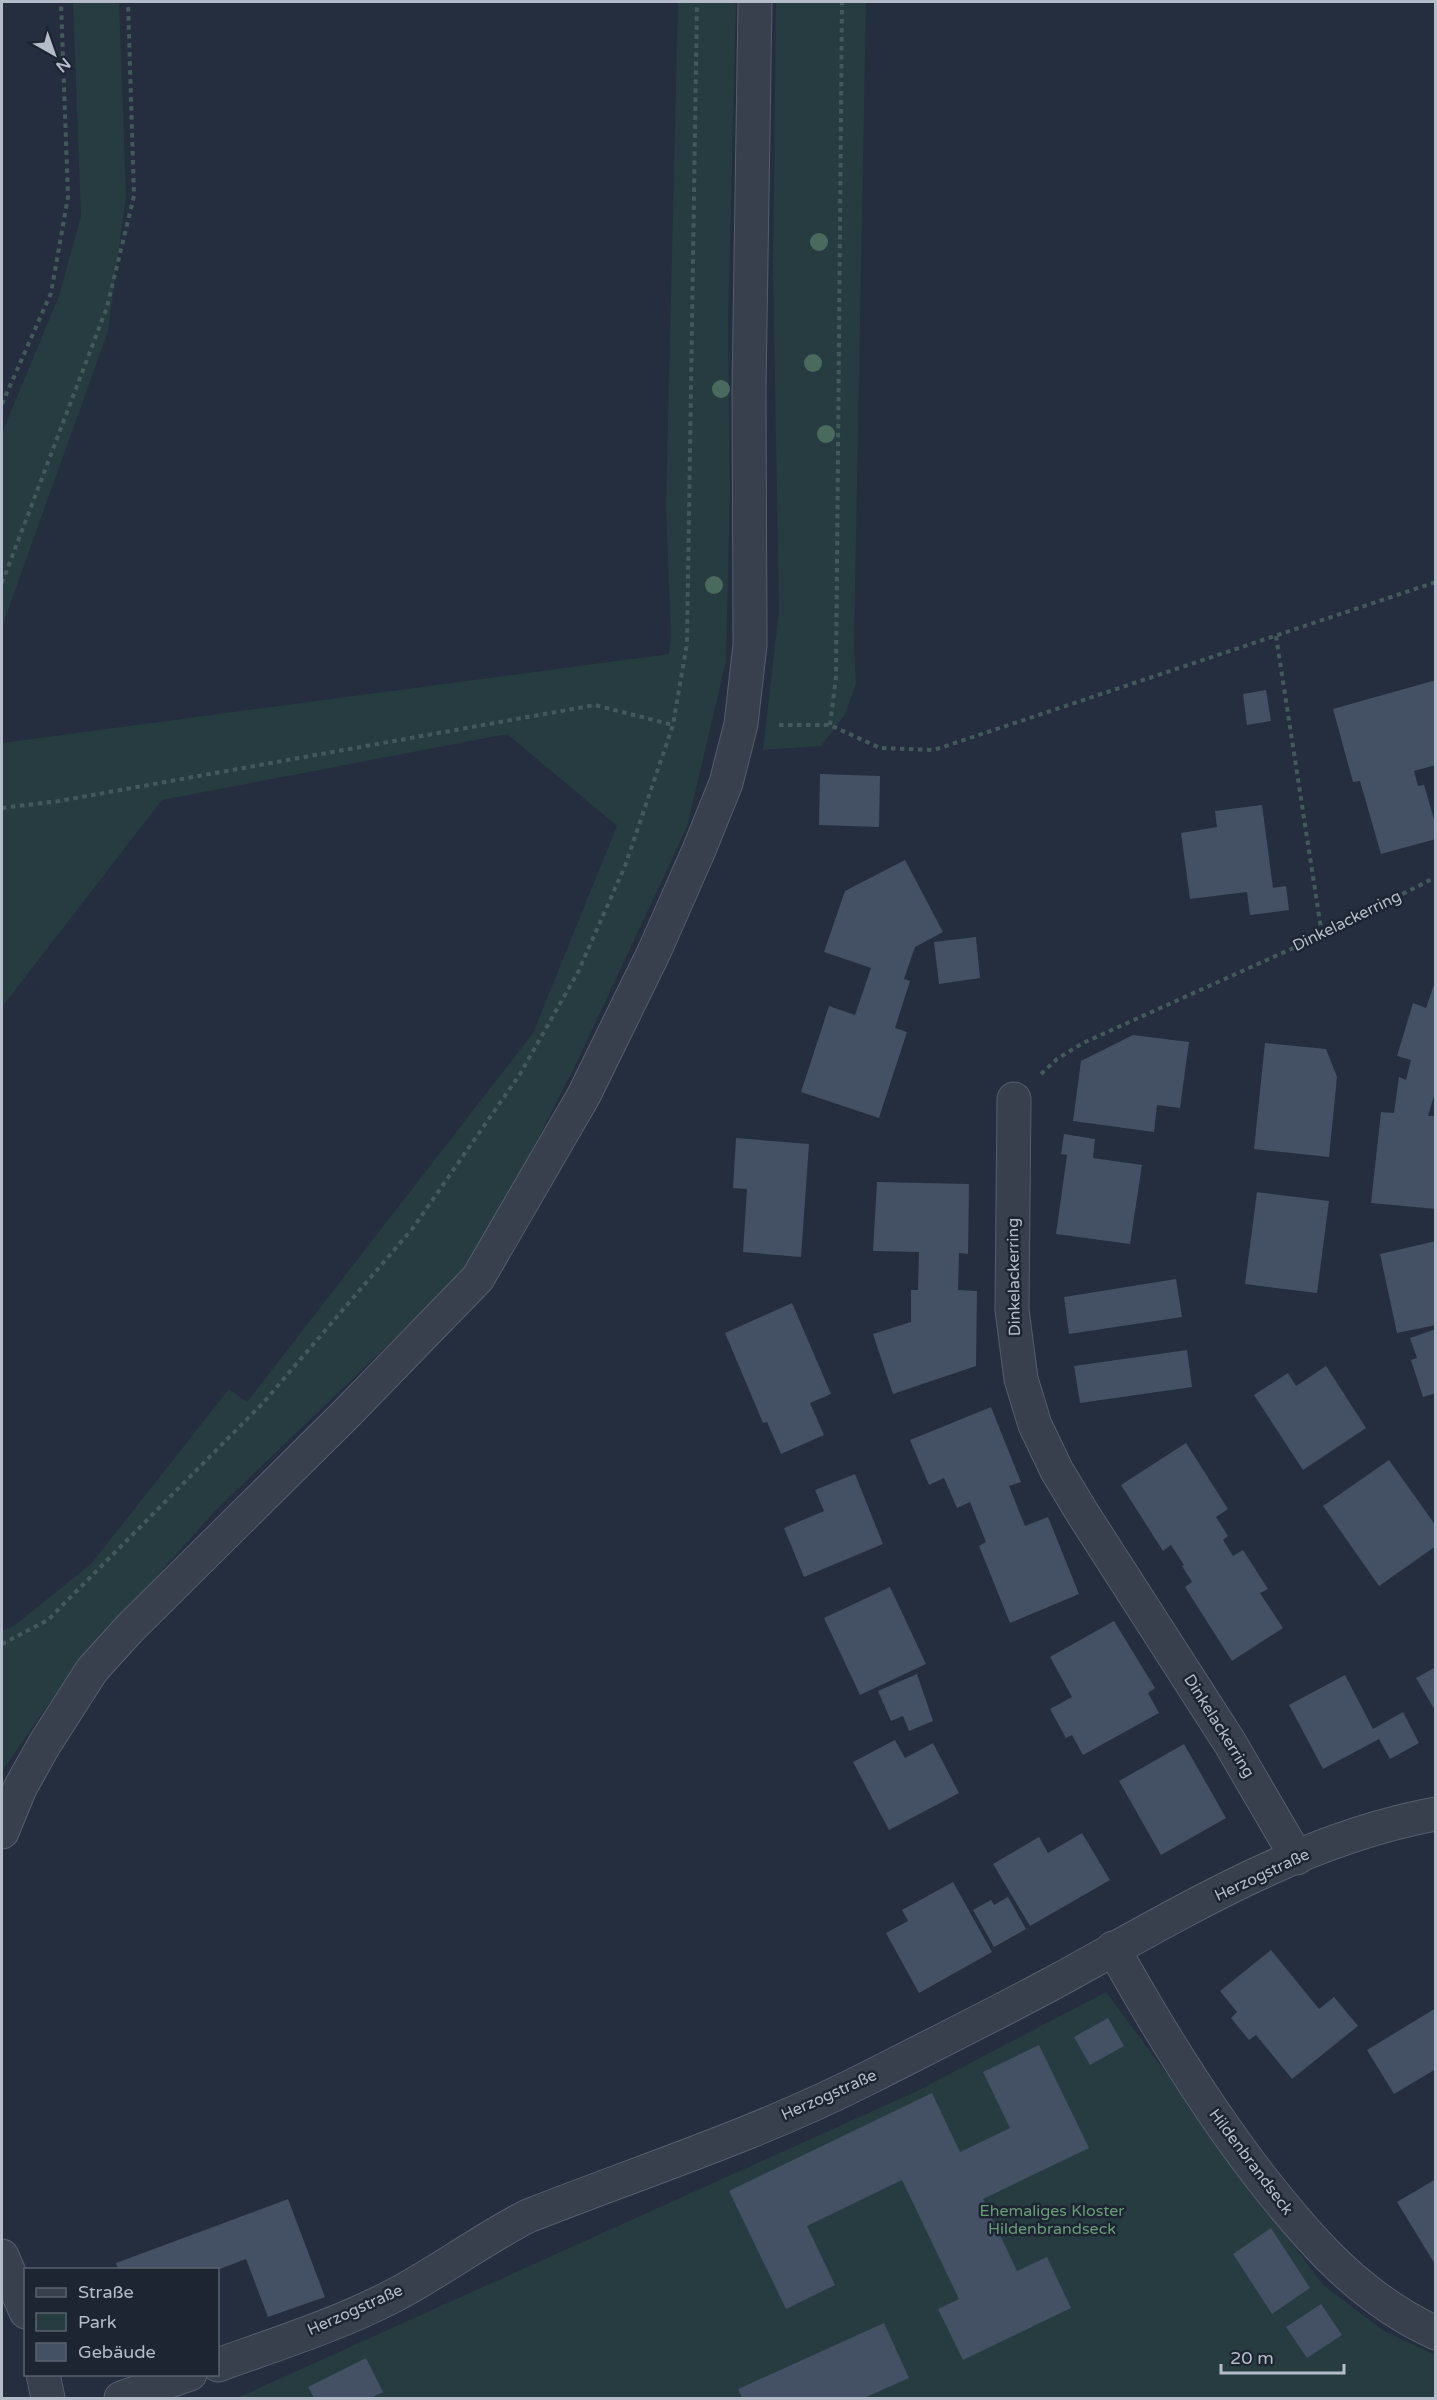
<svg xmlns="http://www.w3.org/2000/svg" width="1437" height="2400" font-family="'Varela Round',sans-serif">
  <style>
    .green { fill: #263c40 }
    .building { fill: #445063 }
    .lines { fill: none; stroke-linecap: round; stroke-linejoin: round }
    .minor-casing { stroke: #565e6c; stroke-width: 35 }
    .path { stroke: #44595c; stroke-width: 4; stroke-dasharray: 4.5 4.5; stroke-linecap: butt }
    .minor { stroke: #38404e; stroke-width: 33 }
    .tree { fill: #4a6a5e }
    .labels { text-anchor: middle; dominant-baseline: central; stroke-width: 5; stroke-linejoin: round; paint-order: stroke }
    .street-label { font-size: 16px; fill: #b4bbc9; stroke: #1d2533 }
    .park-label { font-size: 16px; fill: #6a9b77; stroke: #1d2533 }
  </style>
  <rect width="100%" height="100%" fill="#242e3f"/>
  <!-- green -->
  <path class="green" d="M 73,2 L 119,2 L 126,195 L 108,331 L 2,627 L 2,433 L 59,296 L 81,216 Z
    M 678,2 L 736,2 L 728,323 L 730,488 L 726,661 L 687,827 L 575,1066 L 476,1260 L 215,1511 L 69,1675 L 2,1771 L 2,1631 L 15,1625 L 91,1564 L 229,1389 L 247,1402 L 533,1033 L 617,826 L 507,734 L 162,800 L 2,1007 L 2,743 L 669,654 L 671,634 L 666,507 Z
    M 776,2 L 866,2 L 854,645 L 856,684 L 844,716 L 821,746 L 763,750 L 779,611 L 773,268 Z
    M 1106,1992 L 1323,2285 L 1384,2331 L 1436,2355 L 1435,2398 L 237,2398 L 917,2091 Z"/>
  <!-- building -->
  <path class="building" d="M 1436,680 L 1436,765 L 1414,771 L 1418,786 L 1424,785 L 1436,826 L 1436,839 L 1381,854 L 1360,781 L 1353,782 L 1333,709 Z
    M 1266,690 L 1271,721 L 1247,725 L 1243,694 Z
    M 820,774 L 880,776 L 879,827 L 819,825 Z
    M 1262,805 L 1273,888 L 1286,886 L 1289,910 L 1250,915 L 1247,892 L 1190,899 L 1181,833 L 1217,827 L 1215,811 Z
    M 905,860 L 943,932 L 915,947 L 904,979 L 910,981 L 895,1028 L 907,1032 L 879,1118 L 801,1092 L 829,1006 L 855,1015 L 871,968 L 824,952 L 845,891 Z
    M 976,937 L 980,978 L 939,984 L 934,942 Z
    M 1436,979 L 1436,1089 L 1428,1116 L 1436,1116 L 1436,1209 L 1371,1203 L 1381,1112 L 1394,1113 L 1399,1077 L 1406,1080 L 1411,1060 L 1397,1056 L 1413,1003 L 1426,1008 Z
    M 1133,1035 L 1189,1042 L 1180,1108 L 1157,1105 L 1154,1132 L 1073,1121 L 1081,1061 Z
    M 1265,1043 L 1326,1049 L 1337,1077 L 1329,1157 L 1254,1149 Z
    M 1064,1134 L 1095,1139 L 1093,1158 L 1142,1165 L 1130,1244 L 1056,1234 L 1067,1155 L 1061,1154 Z
    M 736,1138 L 809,1144 L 801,1257 L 743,1252 L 747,1189 L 733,1188 Z
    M 877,1182 L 969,1184 L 968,1254 L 959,1253 L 958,1290 L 977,1291 L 976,1366 L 893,1394 L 873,1334 L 911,1322 L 911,1290 L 918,1290 L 919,1252 L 873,1251 Z
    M 1257,1192 L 1329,1201 L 1317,1293 L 1245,1284 Z
    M 1436,1241 L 1436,1325 L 1397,1333 L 1380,1254 Z
    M 1176,1279 L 1182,1317 L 1069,1334 L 1064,1297 Z
    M 792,1303 L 831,1394 L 810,1403 L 824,1435 L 781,1454 L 767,1422 L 763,1423 L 725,1333 Z
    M 1436,1329 L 1436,1393 L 1423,1397 L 1411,1360 L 1417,1358 L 1410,1338 Z
    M 1187,1350 L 1192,1387 L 1080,1403 L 1074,1366 Z
    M 1326,1366 L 1366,1428 L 1303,1470 L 1254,1395 L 1288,1373 L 1296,1386 Z
    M 991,1407 L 1021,1482 L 1009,1486 L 1025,1526 L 1048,1517 L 1079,1594 L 1010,1623 L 979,1546 L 986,1542 L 970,1502 L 957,1508 L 944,1478 L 929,1485 L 910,1440 Z
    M 1186,1443 L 1228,1509 L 1216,1517 L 1228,1536 L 1223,1540 L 1233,1556 L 1243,1550 L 1268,1589 L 1260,1593 L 1283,1628 L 1232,1661 L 1185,1587 L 1192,1582 L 1182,1566 L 1184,1565 L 1171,1545 L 1163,1551 L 1121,1485 Z
    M 1389,1460 L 1436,1526 L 1436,1546 L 1379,1586 L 1323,1506 Z
    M 855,1474 L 883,1544 L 804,1577 L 784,1528 L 824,1511 L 815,1490 Z
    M 890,1587 L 926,1664 L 860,1695 L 824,1618 Z
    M 1114,1621 L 1155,1688 L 1148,1693 L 1159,1713 L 1083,1755 L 1072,1735 L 1066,1738 L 1050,1709 L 1072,1697 L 1050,1657 Z
    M 1436,1667 L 1436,1712 L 1416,1678 Z
    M 917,1674 L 933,1721 L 909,1731 L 903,1716 L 891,1721 L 878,1691 Z
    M 1345,1675 L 1373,1729 L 1403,1712 L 1419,1743 L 1390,1759 L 1379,1739 L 1323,1769 L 1289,1705 Z
    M 895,1740 L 905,1758 L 933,1743 L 959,1793 L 889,1830 L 853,1762 Z
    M 1184,1744 L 1226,1818 L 1161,1855 L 1119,1781 Z
    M 1082,1833 L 1110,1880 L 1030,1926 L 993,1864 L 1039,1837 L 1048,1853 Z
    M 953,1882 L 992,1952 L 919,1993 L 886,1933 L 908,1921 L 902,1910 Z
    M 1008,1897 L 1026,1929 L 994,1947 L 973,1910 L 991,1900 L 994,1905 Z
    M 1271,1950 L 1319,2009 L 1334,1997 L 1358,2026 L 1292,2079 L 1256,2035 L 1249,2040 L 1231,2018 L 1237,2012 L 1220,1991 Z
    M 1436,2008 L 1436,2069 L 1394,2094 L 1367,2050 Z
    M 1108,2018 L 1124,2046 L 1090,2065 L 1074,2037 Z
    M 1039,2045 L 1089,2148 L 983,2199 L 1017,2271 L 1047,2257 L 1071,2308 L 963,2360 L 938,2309 L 959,2299 L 902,2180 L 807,2226 L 835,2285 L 786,2309 L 729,2191 L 932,2093 L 960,2152 L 1010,2128 L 983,2072 Z
    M 1436,2179 L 1436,2266 L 1397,2202 Z
    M 288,2199 L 325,2297 L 268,2317 L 246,2259 L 217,2270 L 118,2270 L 116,2263 Z
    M 1271,2228 L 1310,2288 L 1272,2314 L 1233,2254 Z
    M 1321,2304 L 1342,2335 L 1307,2358 L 1286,2327 Z
    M 884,2323 L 909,2378 L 864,2398 L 742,2398 L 738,2389 Z
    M 366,2358 L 383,2392 L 371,2398 L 314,2398 L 308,2387 Z"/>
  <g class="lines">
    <defs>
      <path id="minor" d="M 1014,1099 L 1012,1310 L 1021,1379 L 1035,1425 L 1057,1471 L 1083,1514 L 1230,1743 L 1297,1858
        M 2,1832 L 20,1788 L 44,1745 L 92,1670 L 131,1627 L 347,1413 L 478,1278 L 584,1095 L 654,952 L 699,850 L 726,783 L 741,724 L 750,645 L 749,389 L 755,2
        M 1113,1948 C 1157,2027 1203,2102 1258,2174 C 1308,2238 1359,2298 1436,2333
        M 2,2256 L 26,2312
        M 218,2365 C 276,2344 337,2325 393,2296 C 439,2272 481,2240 528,2216 C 642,2171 761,2133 870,2077 C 931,2046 993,2015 1053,1983 C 1174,1917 1298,1839 1436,1814
        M 43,2374 L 48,2398
        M 121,2398 L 190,2374"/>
    </defs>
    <!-- minor casing -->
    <use href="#minor" class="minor-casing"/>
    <!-- path -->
    <path class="path" d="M 2,404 L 51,293 L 68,197 L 61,2
      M 2,583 L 107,307 L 134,196 L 128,2
      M 1276,636 L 1322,935
      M 779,725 L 830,725 L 880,748 L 934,750 L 1436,582
      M 830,725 L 836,677 L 842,2
      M 2,808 L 59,801 L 595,705 L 673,725
      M 1041,1074 L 1057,1059 L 1083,1043 L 1322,935 L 1436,877
      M 2,1644 L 48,1620 L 263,1403 L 413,1228 L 520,1074 L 578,972 L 625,866 L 673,725 L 687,643 L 697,2"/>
    <!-- minor -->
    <use href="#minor" class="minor"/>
  </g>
  <!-- trees -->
  <g class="tree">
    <circle cx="819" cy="242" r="9"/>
    <circle cx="813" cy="363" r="9"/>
    <circle cx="721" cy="389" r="9"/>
    <circle cx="826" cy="434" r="9"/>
    <circle cx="714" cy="585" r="9"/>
  </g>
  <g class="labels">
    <!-- street labels -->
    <g class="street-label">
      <text transform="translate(1347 921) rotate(-26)">Dinkelackerring</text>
      <text transform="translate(1014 1277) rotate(-91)">Dinkelackerring</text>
      <text transform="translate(1219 1726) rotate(58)">Dinkelackerring</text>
      <text transform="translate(1262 1875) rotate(-25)">Herzogstraße</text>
      <text transform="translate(829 2095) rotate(-24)">Herzogstraße</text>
      <text transform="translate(1251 2162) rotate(53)">Hildenbrandseck</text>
      <text transform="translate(355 2310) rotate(-24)">Herzogstraße</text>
    </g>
    <!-- park labels -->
    <g class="park-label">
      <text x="1052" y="2211">Ehemaliges Kloster<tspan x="1052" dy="18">Hildenbrandseck</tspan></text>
    </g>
  </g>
  <!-- border -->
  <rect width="1437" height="2400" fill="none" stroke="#b4bbc9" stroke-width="6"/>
  <!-- legend -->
  <rect x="24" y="2268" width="195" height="108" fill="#1d2533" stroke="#59616f" stroke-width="1.5"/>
  <rect x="36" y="2288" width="30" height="9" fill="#38404e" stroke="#59616f" stroke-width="1.5"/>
  <text x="78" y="2298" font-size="18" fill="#b4bbc9">Straße</text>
  <rect x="36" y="2313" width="30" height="18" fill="#263c40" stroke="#59616f" stroke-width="1.5"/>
  <text x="78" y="2328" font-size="18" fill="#b4bbc9">Park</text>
  <rect x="36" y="2343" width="30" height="18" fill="#445063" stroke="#59616f" stroke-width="1.5"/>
  <text x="78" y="2358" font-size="18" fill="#b4bbc9">Gebäude</text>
  <!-- north arrow -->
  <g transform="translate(54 54) rotate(140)" stroke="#1d2533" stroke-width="4.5" paint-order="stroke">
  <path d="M0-4.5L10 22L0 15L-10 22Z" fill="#b4bbc9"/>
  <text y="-9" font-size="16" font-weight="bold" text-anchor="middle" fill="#b4bbc9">N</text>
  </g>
  <!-- scale -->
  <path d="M1221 2364v9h123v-9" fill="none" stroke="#b4bbc9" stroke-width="3"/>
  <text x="1230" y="2364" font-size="18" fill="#b4bbc9" stroke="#1d2533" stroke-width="4.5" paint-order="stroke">20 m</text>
</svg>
